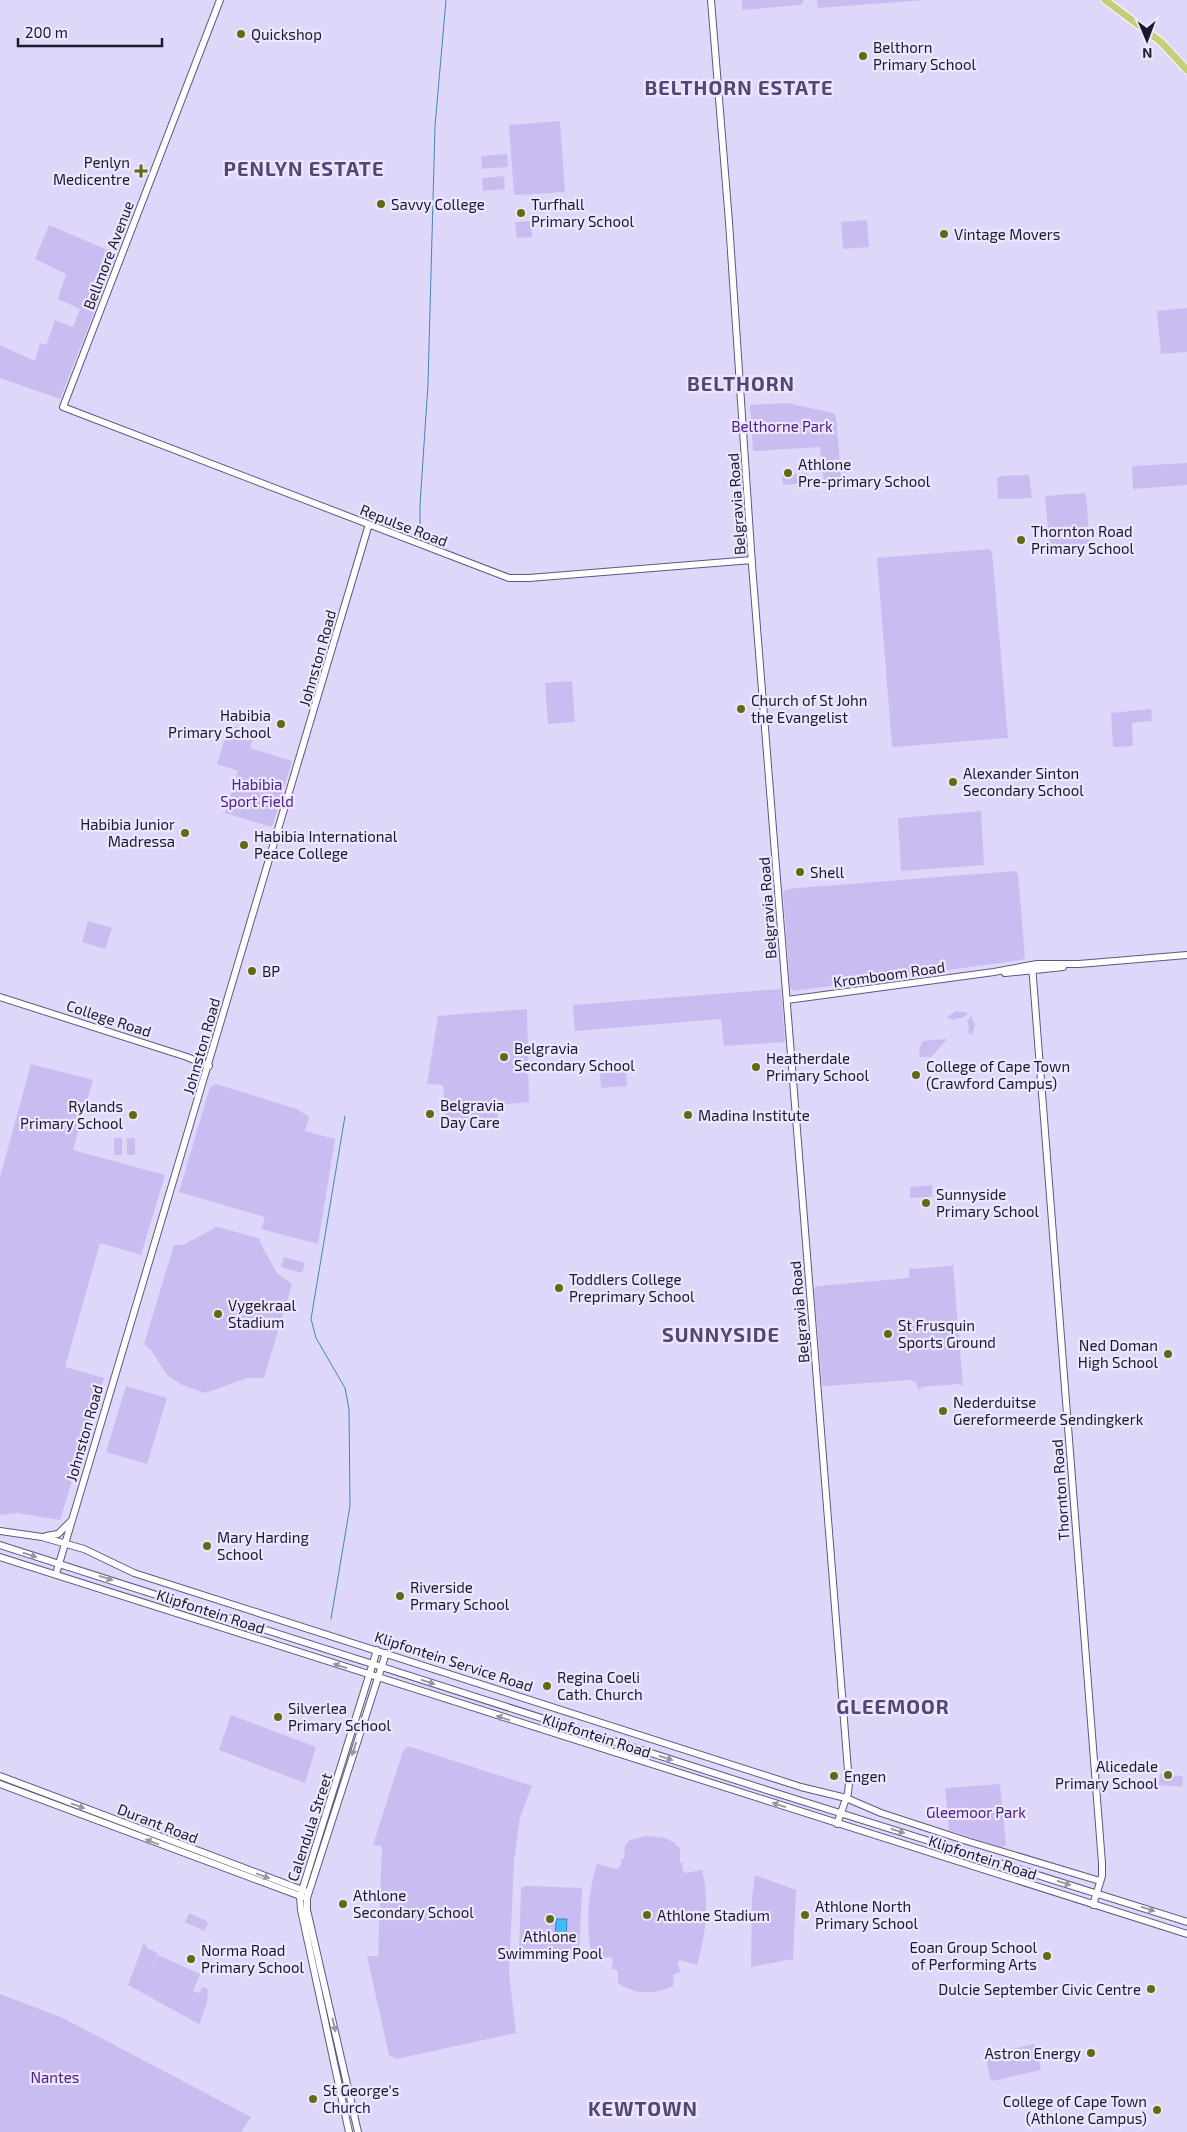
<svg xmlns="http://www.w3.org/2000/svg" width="1187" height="2132" font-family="'Exo 2',sans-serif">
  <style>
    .green { fill: #c9bcf1 }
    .water { fill: #44bbf9; stroke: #398abc }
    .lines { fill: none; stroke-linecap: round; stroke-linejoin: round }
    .stream { stroke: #398abc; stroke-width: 1 }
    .secondary-casing { stroke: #625586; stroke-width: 8 }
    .primary-casing { stroke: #fff; stroke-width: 9 }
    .secondary { stroke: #fff; stroke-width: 6 }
    .primary { stroke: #c5ce77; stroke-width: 7 }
    .oneway { fill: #9a97a0 }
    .poi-dot { fill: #616a0f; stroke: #ece6fe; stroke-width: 2 }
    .labels { text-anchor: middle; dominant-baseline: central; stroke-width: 4.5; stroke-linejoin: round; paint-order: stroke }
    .poi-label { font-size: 15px; fill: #1e182d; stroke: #ece6fe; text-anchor: start }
    .street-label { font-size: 15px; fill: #1e182d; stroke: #ece6fe }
    .park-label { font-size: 15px; fill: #4c208d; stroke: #ece6fe }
    .district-label { font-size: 20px; font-weight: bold; letter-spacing: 1px; fill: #534676; stroke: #ece6fe }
  </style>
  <rect width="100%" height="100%" fill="#dfd7fa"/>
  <!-- green -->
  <path class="green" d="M 742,0 L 804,0 L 801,5 L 742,10 Z
    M 817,0 L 925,0 L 818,8 Z
    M 560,121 L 565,192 L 514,195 L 509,125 Z
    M 507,154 L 508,167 L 482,169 L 481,156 Z
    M 504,176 L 505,189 L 483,191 L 482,178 Z
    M 867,220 L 869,247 L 843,249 L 841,222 Z
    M 531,221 L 532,237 L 517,238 L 515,222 Z
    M 49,225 L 117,254 L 60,399 L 0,378 L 0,345 L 35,361 L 40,343 L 46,345 L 55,320 L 73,327 L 80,309 L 58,299 L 66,274 L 35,259 Z
    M 1187,308 L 1187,352 L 1161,354 L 1157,311 Z
    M 787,403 L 833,413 L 836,417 L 841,476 L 839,481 L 824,482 L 820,447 L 753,451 L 750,405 Z
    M 1187,463 L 1187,485 L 1133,489 L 1132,466 Z
    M 807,473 L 808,483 L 783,485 L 782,475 Z
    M 1029,475 L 1032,498 L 998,499 L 997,479 L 1000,476 Z
    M 1086,493 L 1090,546 L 1050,549 L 1045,496 Z
    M 989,549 L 992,552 L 1008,738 L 892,747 L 877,558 Z
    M 572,681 L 575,722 L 548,724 L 545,683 Z
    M 1151,709 L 1152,721 L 1132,723 L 1133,746 L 1113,747 L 1111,713 Z
    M 229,725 L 251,731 L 253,738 L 250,748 L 292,761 L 272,827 L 225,813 L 238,771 L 217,764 Z
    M 981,811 L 984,865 L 901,871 L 898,818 Z
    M 1015,871 L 1018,874 L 1025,957 L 1022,960 L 794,991 L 790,988 L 783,892 L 786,889 Z
    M 88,921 L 112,928 L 105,949 L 82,942 Z
    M 781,989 L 785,1042 L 724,1046 L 721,1019 L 575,1031 L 573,1005 Z
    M 527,1009 L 529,1102 L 497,1105 L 498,1120 L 468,1122 L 446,1121 L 443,1085 L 427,1084 L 438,1016 Z
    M 956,1011 L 968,1013 L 963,1018 L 959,1018 L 953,1020 L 947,1017 Z
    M 971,1016 L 975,1025 L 972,1035 L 968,1032 L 969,1027 L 967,1021 Z
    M 947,1039 L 931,1057 L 920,1057 L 919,1048 L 923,1041 Z
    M 31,1064 L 93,1080 L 73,1150 L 165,1175 L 141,1255 L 100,1243 L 65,1367 L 104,1378 L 60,1520 L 17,1513 L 0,1515 L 0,1177 Z
    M 626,1071 L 627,1086 L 601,1088 L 600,1073 Z
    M 216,1084 L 297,1109 L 309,1117 L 305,1131 L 335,1139 L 318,1244 L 261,1229 L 265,1217 L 179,1192 L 210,1087 Z
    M 114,1138 L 122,1138 L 122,1155 L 114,1155 Z
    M 127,1138 L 135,1138 L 135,1155 L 127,1155 Z
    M 932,1185 L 932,1197 L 910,1198 L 910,1187 Z
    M 215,1226 L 260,1239 L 260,1242 L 277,1273 L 292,1284 L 264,1378 L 247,1378 L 205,1393 L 182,1385 L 167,1375 L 151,1350 L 144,1344 L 174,1245 L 183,1245 L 215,1228 Z
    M 284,1257 L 305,1263 L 302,1273 L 281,1267 Z
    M 953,1264 L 963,1387 L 959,1384 L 922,1387 L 919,1390 L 916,1383 L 911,1380 L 824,1386 L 822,1384 L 814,1289 L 817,1286 L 909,1278 L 909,1268 L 911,1269 L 951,1266 Z
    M 126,1386 L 167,1398 L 147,1464 L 106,1452 Z
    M 231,1715 L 316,1747 L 305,1783 L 219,1750 Z
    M 408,1746 L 532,1786 L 520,1817 L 514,1861 L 509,1974 L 516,2033 L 396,2059 L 389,2055 L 367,1956 L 378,1956 L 382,1846 L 373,1845 L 403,1751 Z
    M 1160,1774 L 1183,1776 L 1182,1787 L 1159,1785 Z
    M 1000,1784 L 1006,1844 L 1003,1848 L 949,1830 L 945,1788 Z
    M 647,1836 L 665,1838 L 675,1843 L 675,1845 L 680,1848 L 680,1862 L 683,1863 L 682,1868 L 685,1873 L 702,1870 C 710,1902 706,1934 697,1965 L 680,1960 L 677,1964 L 681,1972 L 674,1974 L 673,1986 C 655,1995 635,1995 618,1983 L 618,1971 L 611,1968 L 613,1963 L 611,1957 L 592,1959 C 586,1926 587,1896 597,1864 L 617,1869 L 621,1865 L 621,1859 L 624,1859 L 625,1845 L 630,1840 Z
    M 755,1875 L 796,1890 L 793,1959 L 751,1967 L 752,1897 Z
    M 526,1886 L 582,1888 L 579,1953 L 519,1950 L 521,1888 Z
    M 189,1913 L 209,1922 L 204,1931 L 185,1922 Z
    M 144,1942 L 148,1949 L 158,1953 L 150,1973 L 158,1955 L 200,1974 L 193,1991 L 200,1993 L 202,1987 L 208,1989 L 207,2003 L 199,2024 L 128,1985 Z
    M 0,1994 L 63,2018 L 251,2117 L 241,2132 L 0,2132 Z
    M 1035,2044 L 1041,2070 L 992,2081 L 990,2079 L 986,2055 Z"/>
  <!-- water -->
  <path class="water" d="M 556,1919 L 567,1919 L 566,1941 L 555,1940 Z"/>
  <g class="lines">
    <!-- stream -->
    <path class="stream" d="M 420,537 L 420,505 L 428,384 L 435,126 L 446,0
      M 331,1619 L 350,1506 L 349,1409 L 345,1388 L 316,1338 L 311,1319 L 345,1116"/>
    <defs>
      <path id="secondary" d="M 220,0 L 63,407 L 509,578 L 529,578 L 752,560
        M 711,0 L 729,222 L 752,565 L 849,1783 L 848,1793 L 837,1824
        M 1032,965 L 1102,1863 L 1102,1876 L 1093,1905
        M 1005,973 L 1063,967
        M 0,997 L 187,1057 L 209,1066
        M 787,1000 L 994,972 L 1037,964 L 1079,964 L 1187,955
        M 0,1531 L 42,1537 L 84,1549 L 134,1573 L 801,1787 L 846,1798 L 881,1813 L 970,1842 L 1100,1881
        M 46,1536 L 58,1534 L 71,1521
        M 0,1545 L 773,1792 L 1187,1922
        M 0,1557 L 1187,1934
        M 56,1574 L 369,524
        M 0,1776 L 305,1891
        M 0,1784 L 303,1897
        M 349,2132 L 301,1910 L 300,1897 L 377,1650
        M 358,2132 L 307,1910 L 307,1898 L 386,1653"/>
      <path id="primary" d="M 1105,0 L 1161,42 L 1187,70"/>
    </defs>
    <!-- secondary casing -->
    <use href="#secondary" class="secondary-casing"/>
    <!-- primary casing -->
    <use href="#primary" class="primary-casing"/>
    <!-- secondary -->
    <use href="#secondary" class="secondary"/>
    <!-- primary -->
    <use href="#primary" class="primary"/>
  </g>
  <!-- one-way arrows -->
  <defs><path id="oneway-solid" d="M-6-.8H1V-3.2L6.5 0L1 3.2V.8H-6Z" transform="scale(1.25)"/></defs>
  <g class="oneway">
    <use href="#oneway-solid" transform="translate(30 1555) rotate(17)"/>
    <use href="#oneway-solid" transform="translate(106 1578) rotate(18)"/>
    <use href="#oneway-solid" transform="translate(340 1666) rotate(-162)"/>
    <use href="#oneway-solid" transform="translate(428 1682) rotate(18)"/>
    <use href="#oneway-solid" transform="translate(503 1718) rotate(-162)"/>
    <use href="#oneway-solid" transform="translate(354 1749) rotate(108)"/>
    <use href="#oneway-solid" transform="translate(666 1758) rotate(18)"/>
    <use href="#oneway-solid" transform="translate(779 1805) rotate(-162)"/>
    <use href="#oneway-solid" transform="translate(78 1806) rotate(20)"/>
    <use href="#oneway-solid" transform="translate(898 1831) rotate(18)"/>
    <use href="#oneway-solid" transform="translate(152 1842) rotate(-159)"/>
    <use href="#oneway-solid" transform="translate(263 1876) rotate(20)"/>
    <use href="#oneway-solid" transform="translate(1064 1883) rotate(18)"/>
    <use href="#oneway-solid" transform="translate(1148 1909) rotate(17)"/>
    <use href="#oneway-solid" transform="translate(334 2025) rotate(77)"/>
  </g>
  <!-- markers -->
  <g class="poi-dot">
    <circle cx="241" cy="34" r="5"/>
    <circle cx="863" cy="56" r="5"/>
    <path d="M138.5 163.5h5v5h5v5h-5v5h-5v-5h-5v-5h5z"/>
    <circle cx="381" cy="204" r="5"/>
    <circle cx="521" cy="213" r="5"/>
    <circle cx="944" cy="234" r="5"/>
    <circle cx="788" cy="473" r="5"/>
    <circle cx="1021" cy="540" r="5"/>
    <circle cx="741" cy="709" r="5"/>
    <circle cx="281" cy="724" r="5"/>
    <circle cx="953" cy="782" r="5"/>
    <circle cx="185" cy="833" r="5"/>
    <circle cx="244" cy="845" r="5"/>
    <circle cx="800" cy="872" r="5"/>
    <circle cx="252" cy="971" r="5"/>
    <circle cx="504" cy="1057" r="5"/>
    <circle cx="756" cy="1067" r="5"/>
    <circle cx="916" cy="1075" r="5"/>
    <circle cx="430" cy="1114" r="5"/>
    <circle cx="133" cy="1115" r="5"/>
    <circle cx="688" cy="1115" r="5"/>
    <circle cx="926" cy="1203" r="5"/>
    <circle cx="559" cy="1288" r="5"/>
    <circle cx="218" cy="1314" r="5"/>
    <circle cx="888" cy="1334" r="5"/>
    <circle cx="1168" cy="1354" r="5"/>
    <circle cx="943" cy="1411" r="5"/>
    <circle cx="207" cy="1546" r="5"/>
    <circle cx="400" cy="1596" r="5"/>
    <circle cx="547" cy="1686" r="5"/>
    <circle cx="278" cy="1717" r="5"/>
    <circle cx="1168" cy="1775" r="5"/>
    <circle cx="834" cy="1776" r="5"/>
    <circle cx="343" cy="1904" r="5"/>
    <circle cx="647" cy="1915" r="5"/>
    <circle cx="805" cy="1915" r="5"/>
    <circle cx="550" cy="1919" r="5"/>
    <circle cx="1047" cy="1956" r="5"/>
    <circle cx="191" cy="1959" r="5"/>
    <circle cx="1151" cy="1989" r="5"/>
    <circle cx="1091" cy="2053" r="5"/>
    <circle cx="313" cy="2099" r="5"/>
    <circle cx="1157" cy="2110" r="5"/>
  </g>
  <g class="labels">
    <!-- poi labels -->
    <g class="poi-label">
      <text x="251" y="34">Quickshop</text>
      <text x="873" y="47">Belthorn<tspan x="873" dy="17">Primary School</tspan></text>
      <text x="130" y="162" text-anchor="end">Penlyn<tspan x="130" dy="17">Medicentre</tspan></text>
      <text x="391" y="204">Savvy College</text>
      <text x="531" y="204">Turfhall<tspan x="531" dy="17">Primary School</tspan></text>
      <text x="954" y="234">Vintage Movers</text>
      <text x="798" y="464">Athlone<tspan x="798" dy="17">Pre-primary School</tspan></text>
      <text x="1031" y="531">Thornton Road<tspan x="1031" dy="17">Primary School</tspan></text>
      <text x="751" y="700">Church of St John<tspan x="751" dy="17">the Evangelist</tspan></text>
      <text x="271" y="715" text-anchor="end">Habibia<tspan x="271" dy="17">Primary School</tspan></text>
      <text x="963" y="773">Alexander Sinton<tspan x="963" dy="17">Secondary School</tspan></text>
      <text x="175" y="824" text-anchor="end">Habibia Junior<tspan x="175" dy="17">Madressa</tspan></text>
      <text x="254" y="836">Habibia International<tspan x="254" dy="17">Peace College</tspan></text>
      <text x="810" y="872">Shell</text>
      <text x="262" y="971">BP</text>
      <text x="514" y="1048">Belgravia<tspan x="514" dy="17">Secondary School</tspan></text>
      <text x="766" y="1058">Heatherdale<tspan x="766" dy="17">Primary School</tspan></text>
      <text x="926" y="1066">College of Cape Town<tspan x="926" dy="17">(Crawford Campus)</tspan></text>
      <text x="440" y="1105">Belgravia<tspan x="440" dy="17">Day Care</tspan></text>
      <text x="123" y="1106" text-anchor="end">Rylands<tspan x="123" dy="17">Primary School</tspan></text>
      <text x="698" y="1115">Madina Institute</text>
      <text x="936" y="1194">Sunnyside<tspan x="936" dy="17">Primary School</tspan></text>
      <text x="569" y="1279">Toddlers College<tspan x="569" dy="17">Preprimary School</tspan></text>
      <text x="228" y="1305">Vygekraal<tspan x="228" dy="17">Stadium</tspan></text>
      <text x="898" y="1325">St Frusquin<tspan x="898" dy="17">Sports Ground</tspan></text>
      <text x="1158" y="1345" text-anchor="end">Ned Doman<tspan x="1158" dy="17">High School</tspan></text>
      <text x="953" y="1402">Nederduitse<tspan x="953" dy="17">Gereformeerde Sendingkerk</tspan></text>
      <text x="217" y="1537">Mary Harding<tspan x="217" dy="17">School</tspan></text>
      <text x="410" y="1587">Riverside<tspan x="410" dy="17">Prmary School</tspan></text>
      <text x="557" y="1677">Regina Coeli<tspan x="557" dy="17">Cath. Church</tspan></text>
      <text x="288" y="1708">Silverlea<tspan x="288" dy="17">Primary School</tspan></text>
      <text x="1158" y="1766" text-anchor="end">Alicedale<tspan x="1158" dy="17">Primary School</tspan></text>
      <text x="844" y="1776">Engen</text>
      <text x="353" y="1895">Athlone<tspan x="353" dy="17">Secondary School</tspan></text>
      <text x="815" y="1906">Athlone North<tspan x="815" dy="17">Primary School</tspan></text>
      <text x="657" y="1915">Athlone Stadium</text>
      <text x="550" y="1936" text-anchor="middle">Athlone<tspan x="550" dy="17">Swimming Pool</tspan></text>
      <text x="1037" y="1947" text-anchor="end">Eoan Group School<tspan x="1037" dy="17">of Performing Arts</tspan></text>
      <text x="201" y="1950">Norma Road<tspan x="201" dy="17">Primary School</tspan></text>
      <text x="1141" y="1989" text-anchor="end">Dulcie September Civic Centre</text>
      <text x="1081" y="2053" text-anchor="end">Astron Energy</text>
      <text x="323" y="2090">St George's<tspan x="323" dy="17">Church</tspan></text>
      <text x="1147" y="2101" text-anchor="end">College of Cape Town<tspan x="1147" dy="17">(Athlone Campus)</tspan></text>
    </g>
    <!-- street labels -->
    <g class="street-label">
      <text transform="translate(108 255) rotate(-69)">Bellmore Avenue</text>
      <text transform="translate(736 504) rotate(-94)">Belgravia Road</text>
      <text transform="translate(404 525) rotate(21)">Repulse Road</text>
      <text transform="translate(317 658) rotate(-74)">Johnston Road</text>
      <text transform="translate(767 908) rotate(-94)">Belgravia Road</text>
      <text transform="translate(889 974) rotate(-8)">Kromboom Road</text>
      <text transform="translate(109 1018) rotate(18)">College Road</text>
      <text transform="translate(201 1046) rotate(-74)">Johnston Road</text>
      <text transform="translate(799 1312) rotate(-95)">Belgravia Road</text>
      <text transform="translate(84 1433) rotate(-74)">Johnston Road</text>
      <text transform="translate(1060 1490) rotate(-94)">Thornton Road</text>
      <text transform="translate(211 1611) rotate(18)">Klipfontein Road</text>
      <text transform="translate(454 1661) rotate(18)">Klipfontein Service Road</text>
      <text transform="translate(597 1735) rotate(18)">Klipfontein Road</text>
      <text transform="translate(158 1823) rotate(21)">Durant Road</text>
      <text transform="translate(309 1827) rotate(-72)">Calendula Street</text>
      <text transform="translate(983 1857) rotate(18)">Klipfontein Road</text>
    </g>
    <!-- park labels -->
    <g class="park-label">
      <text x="782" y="426">Belthorne Park</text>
      <text x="257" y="784">Habibia<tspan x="257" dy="17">Sport Field</tspan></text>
      <text x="976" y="1812">Gleemoor Park</text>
      <text x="55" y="2077">Nantes</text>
    </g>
    <!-- district labels -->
    <g class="district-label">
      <text x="739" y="87">BELTHORN ESTATE</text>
      <text x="304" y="168">PENLYN ESTATE</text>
      <text x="741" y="383">BELTHORN</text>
      <text x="721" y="1334">SUNNYSIDE</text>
      <text x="893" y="1706">GLEEMOOR</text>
      <text x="643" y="2108">KEWTOWN</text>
    </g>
  </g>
  <!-- north arrow -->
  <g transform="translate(1147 40) rotate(179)" stroke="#ece6fe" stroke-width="4" paint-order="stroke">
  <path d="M0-4L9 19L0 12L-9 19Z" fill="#1e182d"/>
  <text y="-8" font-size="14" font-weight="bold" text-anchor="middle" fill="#1e182d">N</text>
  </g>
  <!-- scale -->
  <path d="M18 38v8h144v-8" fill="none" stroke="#1e182d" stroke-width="2.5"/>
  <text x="25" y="38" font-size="15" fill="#1e182d" stroke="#ece6fe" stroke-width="4" paint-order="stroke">200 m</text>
</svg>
